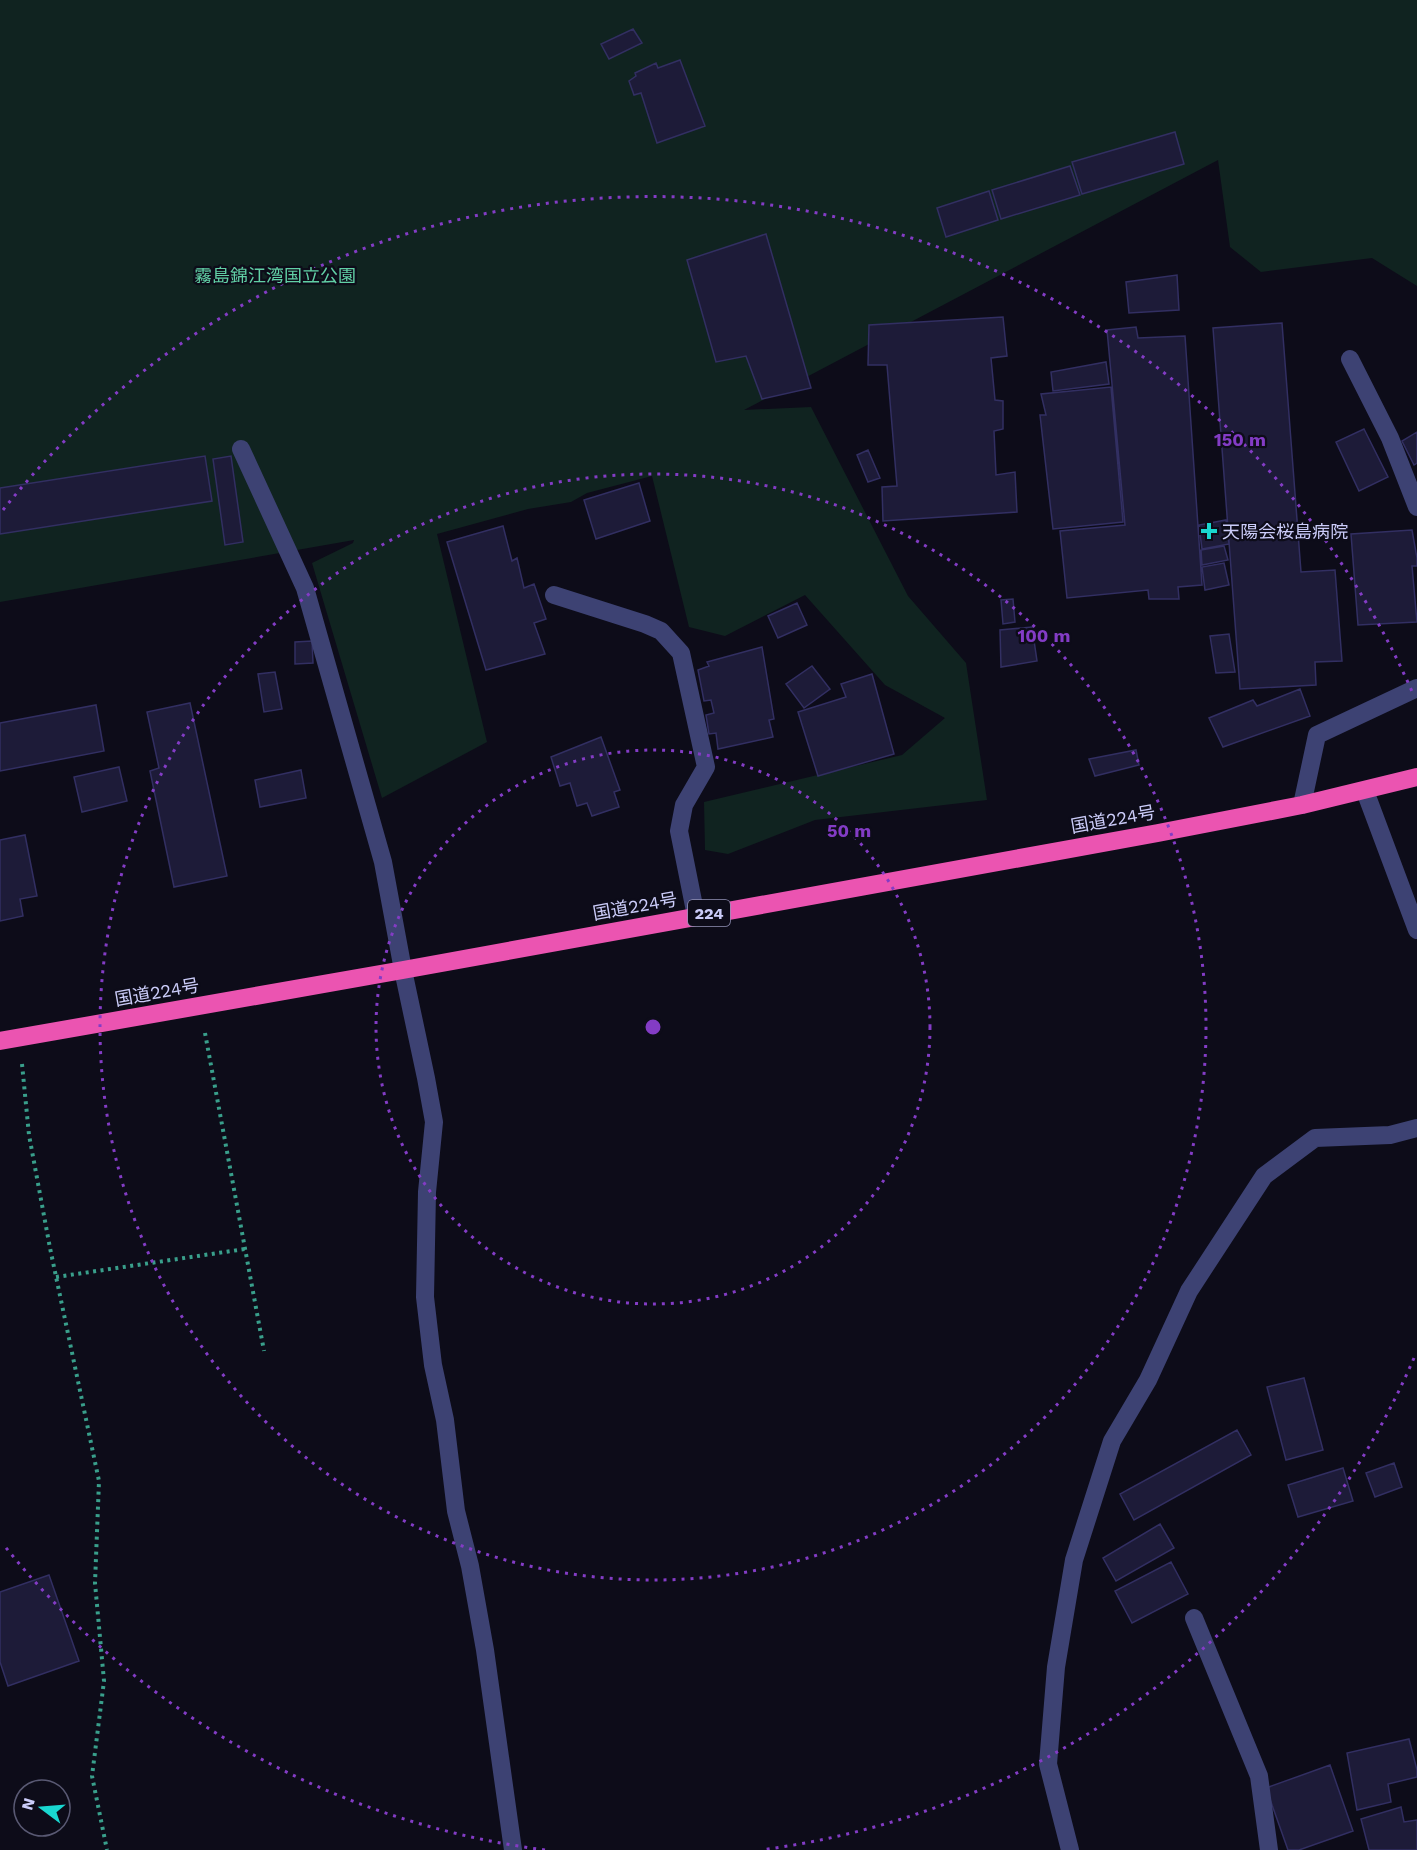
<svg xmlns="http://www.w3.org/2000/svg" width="1417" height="1850" font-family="'Work Sans','Noto Sans JP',sans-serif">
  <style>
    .green { fill: #102320 }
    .building { fill: #1d1b38; stroke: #322f62; stroke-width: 1.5 }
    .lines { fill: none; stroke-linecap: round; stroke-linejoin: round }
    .path { stroke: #399f8b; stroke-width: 4; stroke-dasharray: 3 4.5; stroke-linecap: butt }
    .minor { stroke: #3d4273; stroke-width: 18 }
    .highway { stroke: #eb54b1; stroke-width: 18 }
    .ring { fill: none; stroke: #833cc5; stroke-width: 3; stroke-dasharray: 3 6 }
    .poi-dot { fill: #19d7d0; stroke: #0d0c19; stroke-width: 2 }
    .labels { text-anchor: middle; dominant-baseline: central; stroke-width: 4.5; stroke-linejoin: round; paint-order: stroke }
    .shield { fill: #0d0c19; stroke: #9292b6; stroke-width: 1.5 }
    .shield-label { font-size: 16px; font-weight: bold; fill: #cbccf9 }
    .park-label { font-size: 18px; fill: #61cfa5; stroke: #0d0c19 }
    .poi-label { font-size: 18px; fill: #cbccf9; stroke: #0d0c19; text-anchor: start }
    .street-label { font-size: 18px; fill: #cbccf9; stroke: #0d0c19 }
    .centre { fill: #833cc5; stroke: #0d0c19; stroke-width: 3 }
    .ring-label { font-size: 18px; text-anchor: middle; font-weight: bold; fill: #833cc5; stroke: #0d0c19; stroke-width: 4.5; stroke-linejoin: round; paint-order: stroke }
  </style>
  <rect width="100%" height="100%" fill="#0d0c19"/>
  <!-- green -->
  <path class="green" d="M 0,0 L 1417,0 L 1417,286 L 1372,258 L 1261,272 L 1230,247 L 1218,160 L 744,410 L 811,407 L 908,596 L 966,663 L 987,800 L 815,820 L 728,854 L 705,850 L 704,802 L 902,755 L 945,718 L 885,685 L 805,595 L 725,636 L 689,627 L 652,476 L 587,493 L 571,502 L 528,509 L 437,534 L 487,742 L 382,798 L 312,563 L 353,543 L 354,540 L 0,602 Z"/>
  <!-- building -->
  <path class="building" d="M 633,29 L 642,43 L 609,59 L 601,44 Z
    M 680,60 L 705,126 L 657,143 L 641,93 L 634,95 L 629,81 L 636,76 L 635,73 L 656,63 L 658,68 Z
    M 1175,132 L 1184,164 L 1082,194 L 1072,162 Z
    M 1070,166 L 1080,195 L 1001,219 L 992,190 Z
    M 989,191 L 998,220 L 946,237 L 937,208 Z
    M 766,234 L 811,388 L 762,399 L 746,356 L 716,362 L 687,260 Z
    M 1177,275 L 1179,310 L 1129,313 L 1126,282 Z
    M 1003,317 L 1007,356 L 991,358 L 995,400 L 1003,401 L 1003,429 L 994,431 L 996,475 L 1015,472 L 1017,512 L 883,521 L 882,487 L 897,486 L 887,365 L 868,365 L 869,325 Z
    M 1282,323 L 1301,572 L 1335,570 L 1342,661 L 1315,662 L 1316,685 L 1240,689 L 1213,328 Z
    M 1136,327 L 1138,338 L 1185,336 L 1202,585 L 1178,587 L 1179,599 L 1149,599 L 1148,590 L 1067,598 L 1060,531 L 1125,525 L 1107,330 Z
    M 1106,362 L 1109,384 L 1053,391 L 1051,372 Z
    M 1111,387 L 1123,522 L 1053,529 L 1040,415 L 1046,415 L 1041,394 Z
    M 1364,429 L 1388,477 L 1359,491 L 1336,442 Z
    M 1417,432 L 1417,463 L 1414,465 L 1402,441 Z
    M 868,450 L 880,478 L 868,482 L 857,455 Z
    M 205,456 L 212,501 L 0,534 L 0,488 Z
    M 231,456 L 243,542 L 225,545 L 213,459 Z
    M 639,483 L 650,521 L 596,539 L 584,500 Z
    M 1226,520 L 1229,544 L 1202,549 L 1199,525 Z
    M 503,526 L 512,561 L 517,558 L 524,588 L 534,584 L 546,619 L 534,623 L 545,654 L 486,670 L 447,542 Z
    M 1412,530 L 1417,558 L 1417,566 L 1412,566 L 1417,622 L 1358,625 L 1351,534 Z
    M 1224,546 L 1228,560 L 1202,565 L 1201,550 Z
    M 1224,563 L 1229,585 L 1205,590 L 1202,567 Z
    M 1013,599 L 1015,622 L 1003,624 L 1001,600 Z
    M 797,603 L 807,625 L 778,638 L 768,616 Z
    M 1032,627 L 1037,661 L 1001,667 L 1000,630 Z
    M 1229,634 L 1235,672 L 1216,673 L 1210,636 Z
    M 312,641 L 313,663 L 295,664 L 295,642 Z
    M 762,647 L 774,719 L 769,720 L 773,737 L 718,749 L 716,733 L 709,734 L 706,715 L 714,713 L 711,700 L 704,701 L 698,670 L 709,666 L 707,662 Z
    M 812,666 L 830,689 L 804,708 L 786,684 Z
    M 275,672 L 282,709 L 264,712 L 258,674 Z
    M 872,674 L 894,754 L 818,776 L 798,712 L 846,697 L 841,684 Z
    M 1300,689 L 1310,716 L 1223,747 L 1209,718 L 1253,700 L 1257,706 Z
    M 190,703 L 227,876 L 174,887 L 150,771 L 159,768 L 147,712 Z
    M 96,705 L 104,751 L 0,771 L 0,723 Z
    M 601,737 L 620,790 L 614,792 L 619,807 L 592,816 L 587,803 L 577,806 L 570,783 L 560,786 L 551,757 Z
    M 1136,750 L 1139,765 L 1095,776 L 1089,759 Z
    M 119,767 L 127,801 L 82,812 L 74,777 Z
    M 301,770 L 306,798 L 260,807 L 255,780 Z
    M 25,835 L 37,896 L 20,899 L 23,916 L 0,921 L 0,840 Z
    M 1304,1378 L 1323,1450 L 1286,1460 L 1267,1387 Z
    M 1237,1430 L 1251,1455 L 1134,1520 L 1120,1494 Z
    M 1394,1463 L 1402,1487 L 1375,1497 L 1366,1473 Z
    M 1343,1468 L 1353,1501 L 1298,1517 L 1288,1485 Z
    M 1160,1524 L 1174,1548 L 1116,1581 L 1103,1558 Z
    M 1171,1562 L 1188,1594 L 1132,1623 L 1115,1591 Z
    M 49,1575 L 79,1661 L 8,1686 L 0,1662 L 0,1592 Z
    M 1409,1739 L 1417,1770 L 1417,1777 L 1388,1784 L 1391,1802 L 1357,1810 L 1347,1753 Z
    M 1330,1765 L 1353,1831 L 1299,1850 L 1288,1850 L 1266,1788 Z
    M 1401,1807 L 1404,1822 L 1417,1820 L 1417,1850 L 1369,1850 L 1361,1819 Z"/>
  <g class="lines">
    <!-- path -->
    <path class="path" d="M 205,1033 L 264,1351
      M 22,1064 L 29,1135 L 50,1248 L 99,1481 L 95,1583 L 104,1681 L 92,1776 L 107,1850
      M 56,1277 L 245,1249"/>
    <!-- minor -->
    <path class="minor" d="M 1350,359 L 1390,438 L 1417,507
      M 241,449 L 305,588 L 383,862 L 403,970 L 426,1078 L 434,1122 L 427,1192 L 425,1297 L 433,1365 L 445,1420 L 456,1511 L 470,1566 L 485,1650 L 513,1850
      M 554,595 L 645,624 L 661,631 L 681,653 L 706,767 L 684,805 L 679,831 L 696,916
      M 1365,791 L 1417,930
      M 1302,805 L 1317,735 L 1417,688
      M 1194,1618 L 1259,1776 L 1269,1850
      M 1070,1850 L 1048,1764 L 1056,1667 L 1074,1560 L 1112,1441 L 1148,1380 L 1189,1291 L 1264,1176 L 1315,1138 L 1390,1135 L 1417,1128"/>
    <!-- highway -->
    <path class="highway" d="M 0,1041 L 403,970 L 1158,833 L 1302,805 L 1417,777"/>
  </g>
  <!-- distance rings -->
  <g class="ring">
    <circle cx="653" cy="1027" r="277"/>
    <circle cx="653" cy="1027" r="553"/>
    <path d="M1414 1358A830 830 0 0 1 761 1850M545 1850A830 830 0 0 1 3 1544M3 510A830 830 0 0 1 1414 696"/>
  </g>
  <!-- markers -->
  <path class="poi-dot" d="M1206 522h6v6h6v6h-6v6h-6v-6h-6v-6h6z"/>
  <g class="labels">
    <!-- shield labels -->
    <rect class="shield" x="688" y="900" width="42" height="26" rx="4.5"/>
    <g class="shield-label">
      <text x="709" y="913">224</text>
    </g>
    <!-- park labels -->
    <g class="park-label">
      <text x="275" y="275">霧島錦江湾国立公園</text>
    </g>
    <!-- poi labels -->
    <g class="poi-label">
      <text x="1222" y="531">天陽会桜島病院</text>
    </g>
    <!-- street labels -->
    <g class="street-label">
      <text transform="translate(1113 819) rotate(-10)">国道224号</text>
      <text transform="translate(635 906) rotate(-10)">国道224号</text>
      <text transform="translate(157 992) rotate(-10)">国道224号</text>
    </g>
  </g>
  <circle cx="653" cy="1027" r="9" class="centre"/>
  <g class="ring-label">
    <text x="1240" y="446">150 m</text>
    <text x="1044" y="642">100 m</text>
    <text x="849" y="837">50 m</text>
  </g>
  <!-- north arrow -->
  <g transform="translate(42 1808) rotate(286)"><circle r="28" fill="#0d0c19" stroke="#595973" stroke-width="1.5"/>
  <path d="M0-4.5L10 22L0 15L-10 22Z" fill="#19d7d0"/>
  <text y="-9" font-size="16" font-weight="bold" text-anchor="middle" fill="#cbccf9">N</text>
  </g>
</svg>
